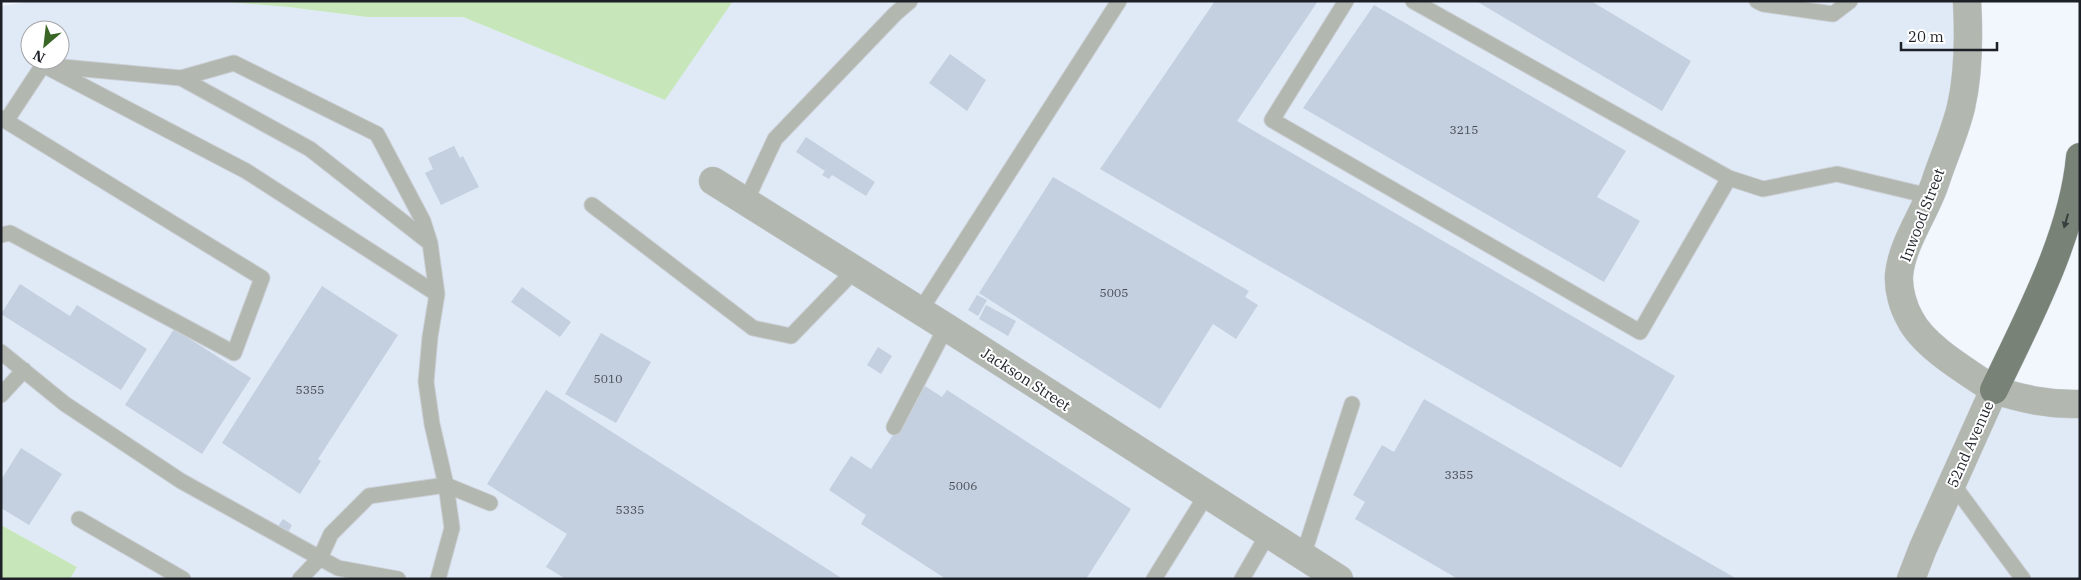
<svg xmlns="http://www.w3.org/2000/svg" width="2081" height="580" font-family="'IBM Plex Serif',serif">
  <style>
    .built { fill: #e0eaf7; fill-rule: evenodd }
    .green { fill: #c7e7bb }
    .building { fill: #c4cfdf }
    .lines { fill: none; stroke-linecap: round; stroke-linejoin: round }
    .service-casing { stroke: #ccd0d6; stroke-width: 17 }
    .minor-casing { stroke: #ccd0d6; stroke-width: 29 }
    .tertiary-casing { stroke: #ccd0d6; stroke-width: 29 }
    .primary-casing { stroke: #ccd0d6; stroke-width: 29 }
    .service { stroke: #b2b7b0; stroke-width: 15 }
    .minor { stroke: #b2b7b0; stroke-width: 28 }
    .tertiary { stroke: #b2b7b0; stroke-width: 28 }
    .primary { stroke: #798276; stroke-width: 28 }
    .oneway { fill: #393e3f }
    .labels { text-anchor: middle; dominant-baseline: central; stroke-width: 4; stroke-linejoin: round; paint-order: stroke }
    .number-label { font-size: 12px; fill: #474c55 }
    .street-label { font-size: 15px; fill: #1d2127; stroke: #fff }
  </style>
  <rect width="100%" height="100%" fill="#f2f6fd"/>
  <!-- built -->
  <path class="built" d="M 35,1 L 214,1 L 288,7 L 367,17 L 463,17 L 664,99 L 733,1 L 1968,1 L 1971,30 L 1907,243 L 1910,320 L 1994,390 L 2080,404 L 2080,579 L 70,579 L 77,567 L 1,525 L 1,6 ZM 30,30 L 60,30 L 60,60 L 30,60 Z"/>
  <!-- green -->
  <path class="green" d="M 214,1 L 733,1 L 665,100 L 463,17 L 367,17 L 288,7 Z
    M 1,525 L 77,567 L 70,579 L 1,579 Z"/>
  <!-- building -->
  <path class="building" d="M 1215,1 L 1318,1 L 1237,121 L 1675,376 L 1621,468 L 1100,169 Z
    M 1476,1 L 1591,1 L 1691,61 L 1662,111 Z
    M 1374,5 L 1626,151 L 1597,197 L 1640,221 L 1604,282 L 1303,108 Z
    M 950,54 L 986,80 L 967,111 L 929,83 Z
    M 806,137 L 875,182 L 866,196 L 832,175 L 829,179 L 822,175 L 825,171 L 796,152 Z
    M 454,146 L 460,158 L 463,156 L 479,187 L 441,205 L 425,173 L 433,169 L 428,158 Z
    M 1053,177 L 1249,291 L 1245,297 L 1258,305 L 1236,339 L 1213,324 L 1160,409 L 979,293 Z
    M 20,284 L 70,316 L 77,305 L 147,349 L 121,390 L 1,314 Z
    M 322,286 L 398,335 L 318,459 L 321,461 L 300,494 L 222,443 Z
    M 522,287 L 571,322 L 560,337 L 511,302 Z
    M 977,295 L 987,300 L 978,316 L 968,310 Z
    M 986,305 L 1016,321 L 1008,336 L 979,319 Z
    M 174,329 L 251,378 L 202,454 L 125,405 Z
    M 601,333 L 651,362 L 616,423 L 565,394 Z
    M 878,347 L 892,356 L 881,374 L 867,365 Z
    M 925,386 L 942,397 L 947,390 L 1131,509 L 1086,579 L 946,579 L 861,524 L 866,515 L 829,490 L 851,456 L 871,469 Z
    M 546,390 L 843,579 L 566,579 L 546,567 L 567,534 L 487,484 Z
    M 1424,399 L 1737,579 L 1458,579 L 1355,519 L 1365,502 L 1353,495 L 1382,445 L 1394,452 Z
    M 21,448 L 62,474 L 29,525 L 1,508 L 1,480 Z
    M 283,519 L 292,525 L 288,533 L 278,526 Z"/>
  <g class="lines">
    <defs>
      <path id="service" d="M 1346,1 L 1272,120 L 1640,332 L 1729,178
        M 1413,1 L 1729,178 L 1763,189 L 1837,174 L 1929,196
        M 1757,1 L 1763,4 L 1833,14 L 1850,1
        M 52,66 L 181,78 L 310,149 L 430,243
        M 181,78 L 234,63 L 377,134 L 423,221 L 430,243 L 437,294 L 430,337 L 426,382 L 432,424 L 446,485 L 452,528 L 438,579
        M 1,118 L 262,278 L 234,353 L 10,233 L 1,235
        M 6,121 L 43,65 L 246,171 L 437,294
        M 746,201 L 775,139 L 895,14 L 910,1
        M 592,205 L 753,328 L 791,336 L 855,270
        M 920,311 L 1119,1
        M 1,352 L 65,404 L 181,481 L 338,568 L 398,579
        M 1,395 L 24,370
        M 894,427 L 946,327
        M 1952,483 L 2023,579
        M 79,519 L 183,579
        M 1303,556 L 1352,404
        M 300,579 L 320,558 L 331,534 L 369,496 L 446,485 L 490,503
        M 1154,579 L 1207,494
        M 1242,579 L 1268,534"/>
      <path id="minor" d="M 1967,1 C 1969,37 1969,72 1961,107 C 1955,132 1944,156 1936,180 C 1927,210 1902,242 1899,275 C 1898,289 1903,307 1910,319 C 1924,347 1968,372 1994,390
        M 713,181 L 946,327 L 1339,579"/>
      <path id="tertiary" d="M 1911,579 L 1923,548 L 1994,390 C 2023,399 2049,405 2080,404"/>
      <path id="primary" d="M 1994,390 C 2028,319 2073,235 2080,157"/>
    </defs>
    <!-- service casing -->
    <use href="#service" class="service-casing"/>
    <!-- minor casing -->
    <use href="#minor" class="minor-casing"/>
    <!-- tertiary casing -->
    <use href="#tertiary" class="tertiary-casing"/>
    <!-- primary casing -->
    <use href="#primary" class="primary-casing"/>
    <!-- service -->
    <use href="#service" class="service"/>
    <!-- minor -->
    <use href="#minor" class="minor"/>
    <!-- tertiary -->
    <use href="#tertiary" class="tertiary"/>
    <!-- primary -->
    <use href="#primary" class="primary"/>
  </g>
  <!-- one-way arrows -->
  <defs><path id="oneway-solid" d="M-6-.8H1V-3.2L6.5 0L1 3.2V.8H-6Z" transform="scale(1.25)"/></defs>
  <use class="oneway" href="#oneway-solid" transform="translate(2066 221) rotate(106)"/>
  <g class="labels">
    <!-- number labels -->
    <g class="number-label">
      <text x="1464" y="129">3215</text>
      <text x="1114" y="292">5005</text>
      <text x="608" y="378">5010</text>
      <text x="310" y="389">5355</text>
      <text x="1459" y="474">3355</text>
      <text x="963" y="485">5006</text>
      <text x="630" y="509">5335</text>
    </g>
    <!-- street labels -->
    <g class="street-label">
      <text transform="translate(1922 215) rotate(-69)">Inwood Street</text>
      <text transform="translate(1026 379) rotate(33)">Jackson Street</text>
      <text transform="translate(1970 444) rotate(-66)">52nd Avenue</text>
    </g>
  </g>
  <!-- border -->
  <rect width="2081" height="580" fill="none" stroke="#1d2127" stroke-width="5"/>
  <!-- north arrow -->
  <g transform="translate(45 45) rotate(208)"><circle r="24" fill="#ffffff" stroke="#a5a6a9"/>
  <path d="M0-4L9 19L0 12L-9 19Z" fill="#396625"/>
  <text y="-8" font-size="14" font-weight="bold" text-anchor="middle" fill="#1d2127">N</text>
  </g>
  <!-- scale -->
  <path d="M1901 42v8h96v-8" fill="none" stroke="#1d2127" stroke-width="2.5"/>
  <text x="1908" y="42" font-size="15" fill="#1d2127" stroke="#ffffff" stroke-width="4" paint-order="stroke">20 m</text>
</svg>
